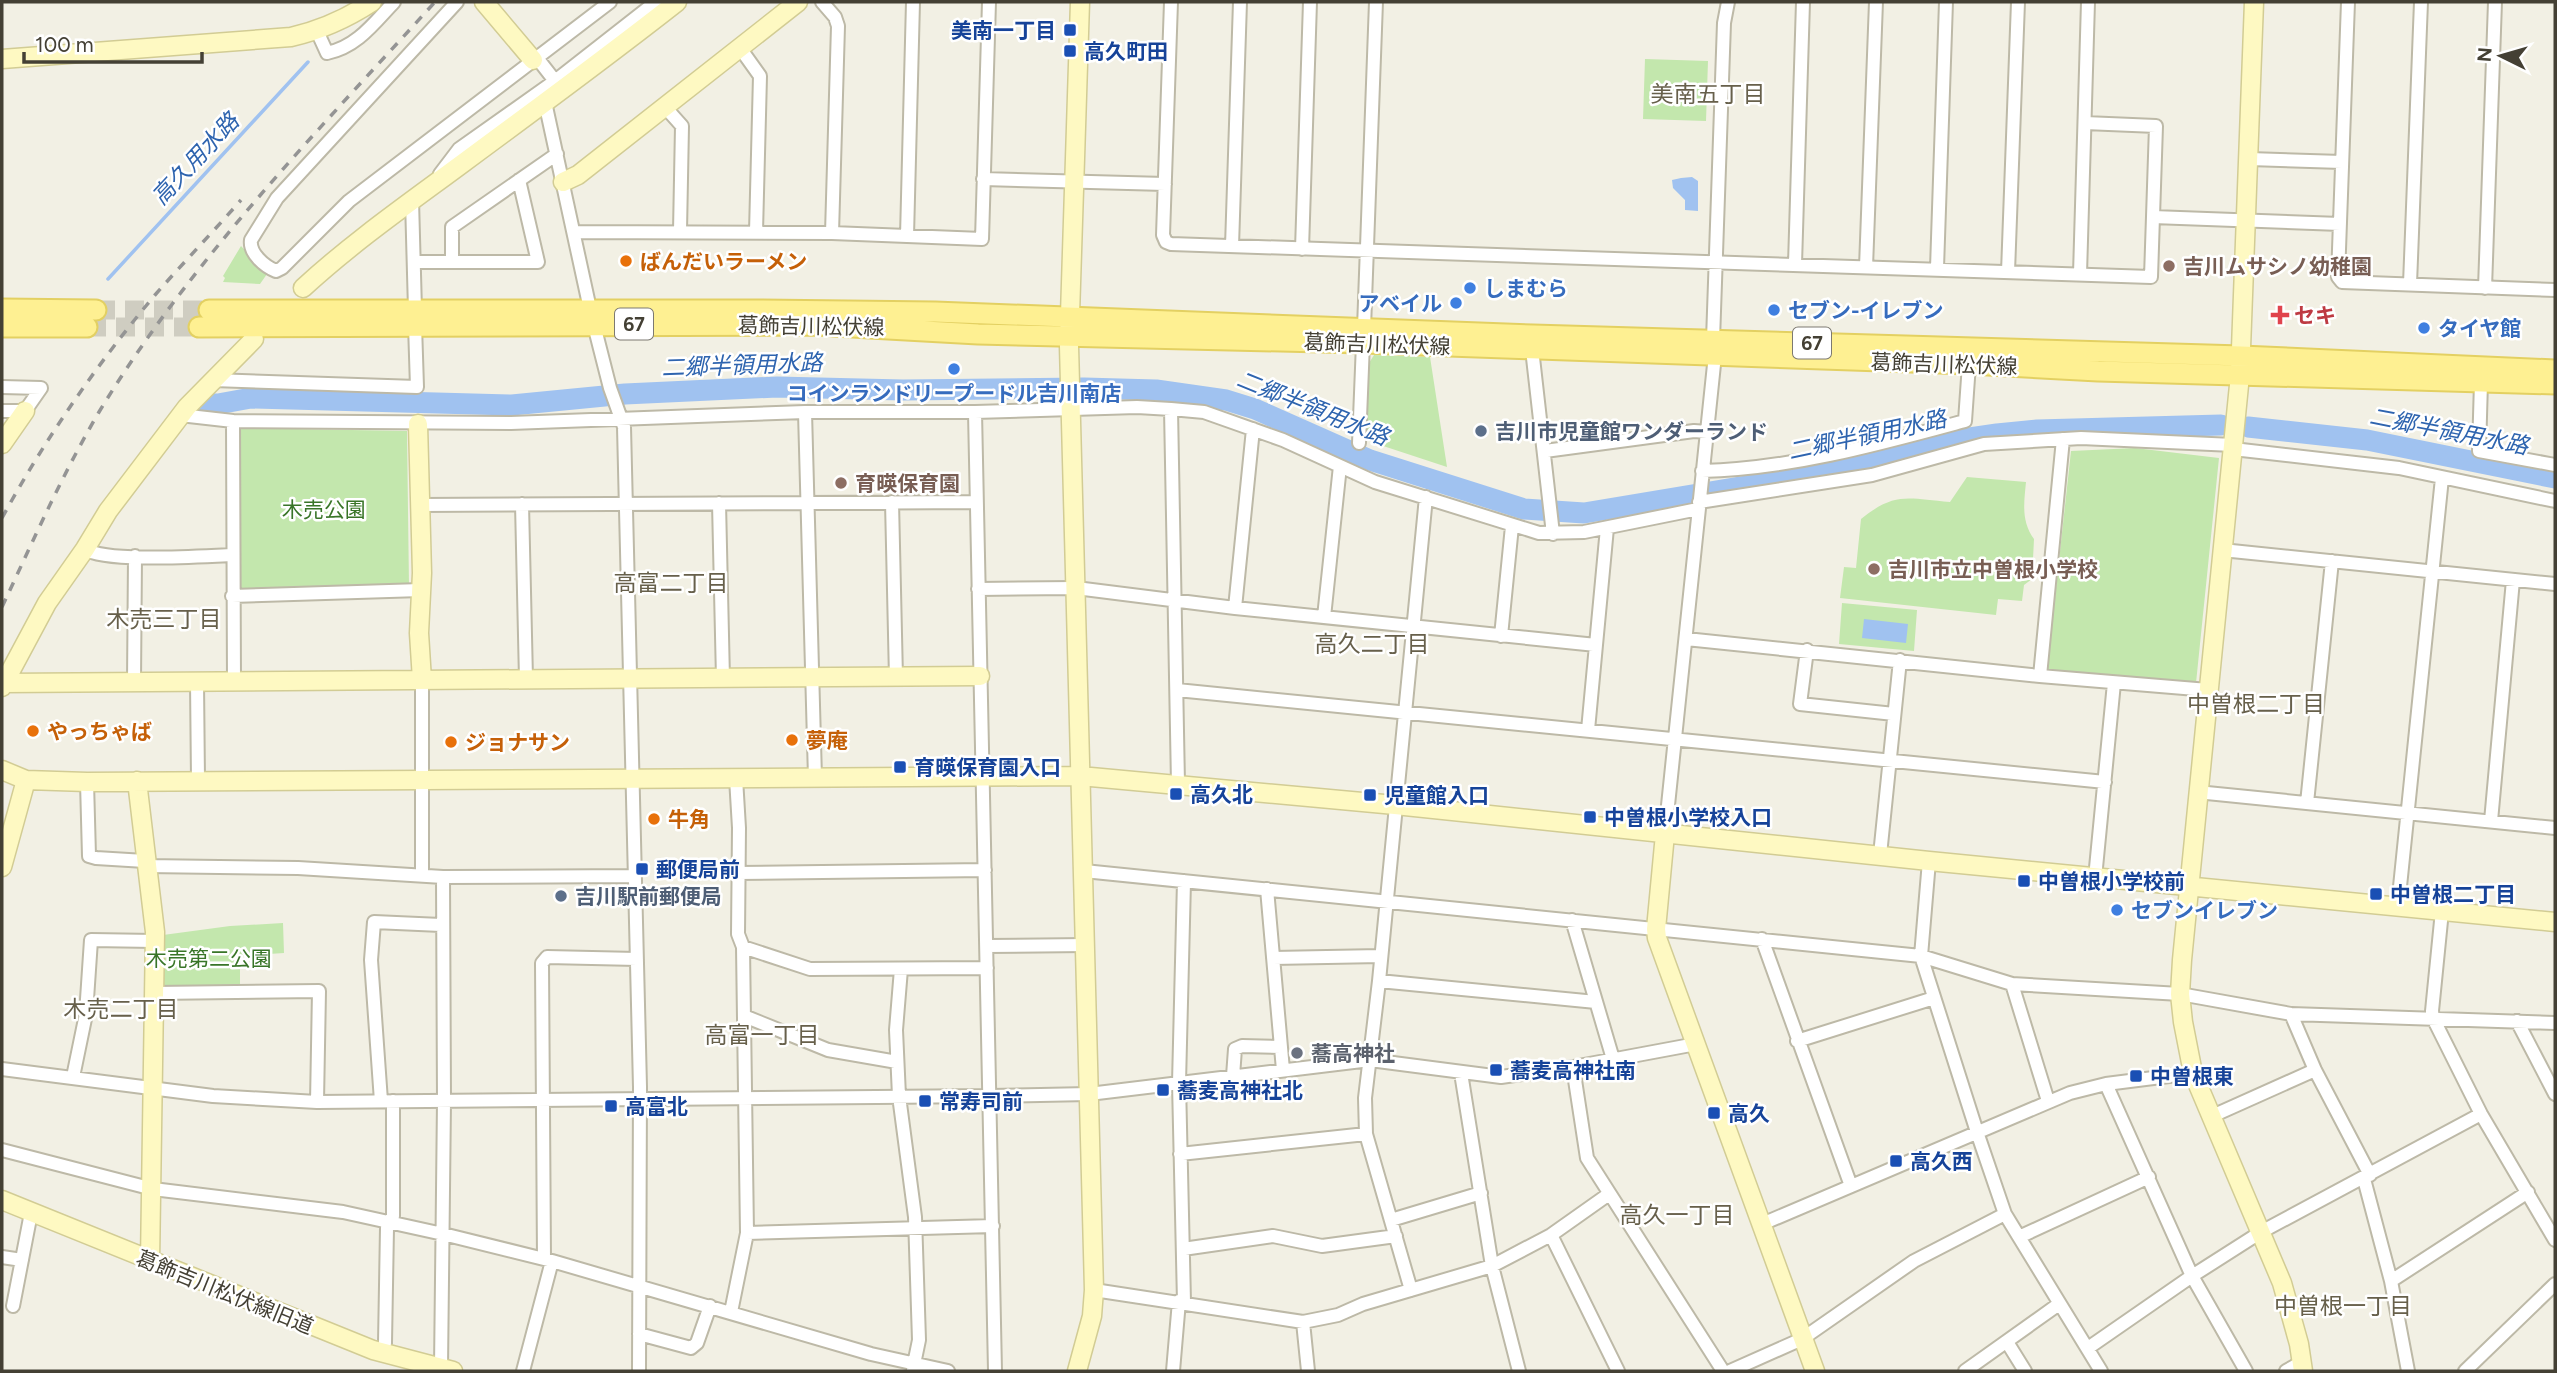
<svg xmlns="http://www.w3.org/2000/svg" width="2557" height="1373" font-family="Figtree,'Noto Sans JP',sans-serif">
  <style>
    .green { fill: #c3e7ad }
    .water { fill: #a0c2f0 }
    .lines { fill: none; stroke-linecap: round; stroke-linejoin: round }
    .stream { stroke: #a0c2f0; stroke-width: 3.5 }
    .river { stroke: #a0c2f0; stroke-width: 21 }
    .primary-tunnel { stroke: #cfcdc1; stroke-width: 19; stroke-dasharray: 19 10; stroke-linecap: butt }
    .street-casing { stroke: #bdb9a7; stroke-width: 16 }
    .secondary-casing { stroke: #d2cc94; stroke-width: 21 }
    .primary-casing { stroke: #e3d062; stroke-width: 23 }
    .street { stroke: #fff; stroke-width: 12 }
    .secondary { stroke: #fef9c2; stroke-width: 18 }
    .primary { stroke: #fef092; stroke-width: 19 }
    .rail { stroke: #949494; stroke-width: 3.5; stroke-dasharray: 9 9; stroke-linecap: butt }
    .transit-dot { fill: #1a4fb4; stroke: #fff; stroke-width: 2.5 }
    .food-dot { fill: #e8710a; stroke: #fff; stroke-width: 2.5 }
    .education-dot { fill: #8d6e63; stroke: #fff; stroke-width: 2.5 }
    .shop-dot { fill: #3f7fe0; stroke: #fff; stroke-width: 2.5 }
    .health-dot { fill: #e0444e; stroke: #fff; stroke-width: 2.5 }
    .service-dot { fill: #5c6f8a; stroke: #fff; stroke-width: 2.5 }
    .worship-dot { fill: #6b7280; stroke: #fff; stroke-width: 2.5 }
    .labels { text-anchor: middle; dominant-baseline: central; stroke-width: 5; stroke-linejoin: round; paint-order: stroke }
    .shield { fill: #fff; stroke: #7c7971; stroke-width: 2 }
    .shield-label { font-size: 19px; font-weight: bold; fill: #444034 }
    .transit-label { font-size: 21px; font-weight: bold; fill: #164399; stroke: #fff; text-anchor: start }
    .food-label { font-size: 21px; font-weight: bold; fill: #c56008; stroke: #fff; text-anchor: start }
    .education-label { font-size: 21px; font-weight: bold; fill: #785e54; stroke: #fff; text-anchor: start }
    .shop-label { font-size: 21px; font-weight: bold; fill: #366cbe; stroke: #fff; text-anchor: start }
    .health-label { font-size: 21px; font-weight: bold; fill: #be3a42; stroke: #fff; text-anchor: start }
    .street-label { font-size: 21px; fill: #444034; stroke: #fff }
    .service-label { font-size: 21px; font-weight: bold; fill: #4e5e75; stroke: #fff; text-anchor: start }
    .park-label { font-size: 21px; fill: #397528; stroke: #fff }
    .worship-label { font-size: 21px; font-weight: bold; fill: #5b616d; stroke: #fff; text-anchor: start }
    .neighbourhood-label { font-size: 23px; fill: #67604b; stroke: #fff }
    .water-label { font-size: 23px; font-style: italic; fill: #2e64af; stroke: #fff }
  </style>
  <rect width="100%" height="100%" fill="#f2f0e4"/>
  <!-- green -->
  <path class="green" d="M 1645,59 L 1708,61 L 1706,121 L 1643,119 Z
    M 241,246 L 267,274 L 260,284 L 223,282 L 225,278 L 223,276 Z
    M 1374,355 L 1430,357 L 1447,467 L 1365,440 L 1369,363 Z
    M 239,428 L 407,431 L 409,587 L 239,589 Z
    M 2135,448 L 2219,458 L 2196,683 L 2047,670 L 2071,451 Z
    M 1967,477 L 2026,482 C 2024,503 2021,521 2034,539 L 2032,579 L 2024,585 L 2022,601 L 1998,599 L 1996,615 L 1840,598 L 1844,567 L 1856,568 L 1861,519 C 1896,491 1908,499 1950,502 Z
    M 1842,603 L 1917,610 L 1914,651 L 1839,644 Z
    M 283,923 L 284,953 L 240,956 L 240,986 L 165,990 L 161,985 L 163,935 L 230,926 Z"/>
  <!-- water -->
  <path class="water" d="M 1681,178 L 1692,177 L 1698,181 L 1698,211 L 1685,210 L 1685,200 L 1673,188 L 1672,180 Z
    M 1864,619 L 1908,624 L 1906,643 L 1862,638 Z"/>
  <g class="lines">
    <!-- stream -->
    <path class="stream" d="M 108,279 L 308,62"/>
    <!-- river -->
    <path class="river" d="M 204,404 L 218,404 L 251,398 L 512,405 L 625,394 L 777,387 L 903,390 L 1084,388 L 1156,390 L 1226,400 L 1255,409 L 1370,460 L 1524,509 L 1584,513 L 1806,476 L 1956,440 L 1997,434 L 2037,430 L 2221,425
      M 2248,427 L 2367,440 L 2555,478"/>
    <!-- primary-tunnel -->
    <path class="primary-tunnel" d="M 96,310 L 209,310
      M 87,327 L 199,327"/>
    <defs>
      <path id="street" d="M 457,2 L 277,198 L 251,240 C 249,253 264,266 276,271 L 282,268 L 349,201 L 610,2
        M 822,2 L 835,17 L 838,26 L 832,233
        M 1171,2 L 1163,235 L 1166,242 L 1171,244 L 2151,277 L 2156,126 L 2085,123
        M 2348,2 L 2338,277 L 2342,282 L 2555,290
        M 317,31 L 327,53 C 357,47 374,23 394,2
        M 740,48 L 760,76 L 756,232
        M 541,63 L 555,81
        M 545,102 L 590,309
        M 665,107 L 682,126 L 680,231
        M 2249,159 L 2342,162
        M 440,174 L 459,149 L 555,81 L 652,5 L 660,2
        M 983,179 L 1165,184
        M 412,200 L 415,310
        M 2153,217 L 2340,224
        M 574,232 L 832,233 L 982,239 L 989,2
        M 907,236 L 913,2
        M 1232,246 L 1240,2
        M 1302,249 L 1310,2
        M 452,261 L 452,227 L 557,154
        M 414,262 L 538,262 L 519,180
        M 1795,264 L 1803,2
        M 1866,267 L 1876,2
        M 1937,268 L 1946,2
        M 2008,272 L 2018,2
        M 2080,274 L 2088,2
        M 2410,284 L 2421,2
        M 2485,288 L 2495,2
        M 594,325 L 610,388 L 624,427 L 640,1087 L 639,1371
        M 1364,328 L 1376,2
        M 1713,340 L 1724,23 L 1728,2
        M 1532,349 L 1553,534
        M 213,380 L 417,387 L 415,325
        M 2481,382 L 2479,451 L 2555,465
        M 2,387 L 41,388 L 25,411 L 2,411
        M 1171,409 L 1178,784
        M 805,412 L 815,778
        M 975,412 L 995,1371
        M 180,415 L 233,421
        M 1359,443 L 1363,343
        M 2233,449 L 2399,468 L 2555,501
        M 1545,451 L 1694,431 L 1707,432
        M 1702,471 C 1791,469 1880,444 1965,421 L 1969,364
        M 892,502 L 896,678
        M 1699,502 L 1872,475 L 1984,444 L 2081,438 L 2233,445
        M 719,503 L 723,679
        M 522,504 L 526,679
        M 420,505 L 976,502
        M 85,549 C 106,563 203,556 233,555
        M 2222,550 L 2555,584
        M 978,589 L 1076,588 L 1235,608 L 1596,645
        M 232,596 L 421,590
        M 1235,608 L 1253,429
        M 1324,617 L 1340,466
        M 1501,636 L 1512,526
        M 1686,639 L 2040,676 L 2208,690
        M 1807,650 L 1800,704 L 1894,714
        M 2040,676 L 2063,439
        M 422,680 L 422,876
        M 234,681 L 233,421 L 511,423 L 805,412 L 975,412 L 1137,407 L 1171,409 L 1204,412 L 1283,440 L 1375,482 L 1539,533 L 1584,532 L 1698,509
        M 134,682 L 135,556
        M 197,682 L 198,780
        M 1177,690 L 2105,782
        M 1588,730 L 1607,528
        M 87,782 L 89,856 L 96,858 L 145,861
        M 2197,792 L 2555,828
        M 2307,803 L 2332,561
        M 2491,821 L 2513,580
        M 1665,834 L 1715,355
        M 1880,855 L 1900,660
        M 1929,861 L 1921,956 L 1977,1132 L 2005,1214 L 2101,1371
        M 146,866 L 298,868 L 443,877 L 635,876
        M 1084,871 L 1921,956 L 2012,984 L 2180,994 L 2291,1014 L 2555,1023
        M 737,873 L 985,870
        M 2095,878 L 2114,683
        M 1184,881 L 1179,1083 L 1184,1302
        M 1267,889 L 1283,1070
        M 2398,906 L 2442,478
        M 2442,911 L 2432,1011 L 2433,1018 L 2481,1114 L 2555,1240
        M 1572,920 L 1613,1059
        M 1762,939 L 1851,1186
        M 987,946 L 1087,945
        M 743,947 L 810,969 L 987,968
        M 1273,958 L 1381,956
        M 901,969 L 896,1030 L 899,1096 L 915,1217 L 919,1340 L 913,1369
        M 1379,981 L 1596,1002
        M 2012,984 L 2048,1101
        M 155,993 L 319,991 L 317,1102
        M 2291,1014 L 2315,1070 L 2370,1175
        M 744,1016 L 828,1050 L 897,1062
        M 2517,1021 L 2555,1094
        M 1797,1041 L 1934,998
        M 1573,1067 L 1587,1158 L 1723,1371
        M 2,1069 L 213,1096 L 317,1102 L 990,1096 L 1089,1094 L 1370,1060 L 1501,1077 L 1573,1067 L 1696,1044
        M 1461,1073 L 1492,1266 L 1519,1371
        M 1233,1076 L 1235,1049 L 1242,1046 L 1281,1047
        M 73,1077 L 86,1014 L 91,940 L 155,941
        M 2106,1084 L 2192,1276 L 2246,1371
        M 381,1101 L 371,960 L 374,922 L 441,925
        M 2210,1117 L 2315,1070
        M 2,1150 L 153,1189 L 343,1212 L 443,1234 L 552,1261 L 871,1354 L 948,1371
        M 1180,1154 L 1366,1134
        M 2364,1179 L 2391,1281 L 2408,1371
        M 1391,1220 L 1481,1193
        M 1762,1224 L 2070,1093 L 2106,1084 L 2193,1073
        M 747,1233 L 993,1226
        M 1551,1235 L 1618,1371
        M 2019,1237 L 2149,1177
        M 1183,1249 L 1273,1236 L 1322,1246 L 1396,1236
        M 2,1257 L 22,1260
        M 544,1259 L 542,963 L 547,957 L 637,959
        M 2391,1281 L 2528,1192
        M 1094,1290 L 1303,1322 L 1338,1315 L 1363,1304 L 1492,1266 L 1551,1235 L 1609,1194
        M 1411,1290 L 1366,1134 L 1365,1098 L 1379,981 L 1426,497
        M 13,1306 L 31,1213
        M 731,1312 L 747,1233 L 743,947 L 738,934 L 739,828 L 736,778
        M 1303,1322 L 1308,1371
        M 639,1334 L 691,1348 L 697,1343 L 710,1306
        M 2007,1342 L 2025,1371
        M 2088,1348 L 2192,1276 L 2261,1232 L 2481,1114
        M 383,1353 L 385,1343 L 387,1228 L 393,1216 L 393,1101
        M 441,1368 L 444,1101 L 443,877
        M 523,1371 L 552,1261
        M 1173,1371 L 1179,1301
        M 1730,1371 L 1802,1339 L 1914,1261 L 2005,1214
        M 1965,1371 L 2059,1304
        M 2286,1371 L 2302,1362
        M 2465,1371 L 2555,1284"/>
      <path id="secondary" d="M 484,2 L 533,60
        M 2254,2 L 2240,375 L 2182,960 L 2180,994 L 2183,1022 L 2193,1073 L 2282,1283 L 2299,1344 L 2303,1371
        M 2,59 L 291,37 C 322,30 346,19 372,2
        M 563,182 L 578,175 L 798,2
        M 303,288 C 353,242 409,203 463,163 C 535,110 607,57 677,2
        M 418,424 L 422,573 L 419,633 L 422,680
        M 2,444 L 25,411
        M 4,683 L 980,676
        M 2,687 L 47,603 L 85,549 L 108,511 L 187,407 L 254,339
        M 2,770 L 26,780 L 87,782 L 1080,776 L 1395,805 L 1929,861 L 2555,922
        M 137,781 L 155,932 L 150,1262
        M 1665,834 L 1656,929 L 1657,938 L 1815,1371
        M 2,867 L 26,780
        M 2,1200 L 373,1350 L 453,1371
        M 1077,1371 L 1092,1316 L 1094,1290 L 1069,346 L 1080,2"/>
      <path id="primary" d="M 2,309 L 96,310
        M 209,310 L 757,310 L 935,312 L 1533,335 L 2241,356 L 2555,370
        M 2,327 L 87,327
        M 199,327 L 816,325 L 978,334 L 1363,343 L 1969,364 L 2098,371 L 2555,384"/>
    </defs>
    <!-- street casing -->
    <use href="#street" class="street-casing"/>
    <!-- secondary casing -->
    <use href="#secondary" class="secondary-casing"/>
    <!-- primary casing -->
    <use href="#primary" class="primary-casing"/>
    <!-- street -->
    <use href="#street" class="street"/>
    <!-- secondary -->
    <use href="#secondary" class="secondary"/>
    <!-- primary -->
    <use href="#primary" class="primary"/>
    <!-- rail -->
    <path class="rail" d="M 2,518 C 45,439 97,364 155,295 C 183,263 213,232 241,200
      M 2,607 C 33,541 62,475 99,412 C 191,260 316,133 435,2"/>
  </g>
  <!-- markers -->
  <g class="transit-dot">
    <rect x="1063" y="23" width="14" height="14" rx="3.5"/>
    <rect x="1063" y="44" width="14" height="14" rx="3.5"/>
    <rect x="893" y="760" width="14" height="14" rx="3.5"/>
    <rect x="1169" y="787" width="14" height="14" rx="3.5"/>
    <rect x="1363" y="788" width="14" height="14" rx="3.5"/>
    <rect x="1583" y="810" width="14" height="14" rx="3.5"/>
    <rect x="635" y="862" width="14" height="14" rx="3.5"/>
    <rect x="2017" y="874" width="14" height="14" rx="3.5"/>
    <rect x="2369" y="887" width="14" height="14" rx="3.5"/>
    <rect x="1489" y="1063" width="14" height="14" rx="3.5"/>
    <rect x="2129" y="1069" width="14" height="14" rx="3.5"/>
    <rect x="1156" y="1083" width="14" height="14" rx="3.5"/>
    <rect x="918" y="1094" width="14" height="14" rx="3.5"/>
    <rect x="604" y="1099" width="14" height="14" rx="3.5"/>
    <rect x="1707" y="1106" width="14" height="14" rx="3.5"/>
    <rect x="1889" y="1154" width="14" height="14" rx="3.5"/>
  </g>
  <g class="food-dot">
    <circle cx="626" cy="261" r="7"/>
    <circle cx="33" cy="731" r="7"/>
    <circle cx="792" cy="740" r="7"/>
    <circle cx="451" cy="742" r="7"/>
    <circle cx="654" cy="819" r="7"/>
  </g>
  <g class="education-dot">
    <circle cx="2169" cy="266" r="7"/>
    <circle cx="841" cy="483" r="7"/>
    <circle cx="1874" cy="569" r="7"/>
  </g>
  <g class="shop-dot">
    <circle cx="1470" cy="288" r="7"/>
    <circle cx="1456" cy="303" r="7"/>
    <circle cx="1774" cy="310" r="7"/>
    <circle cx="2424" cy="328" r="7"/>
    <circle cx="954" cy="369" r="7"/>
    <circle cx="2117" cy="910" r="7"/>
  </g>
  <path class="health-dot" d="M2276.5 304.5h7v7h7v7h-7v7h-7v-7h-7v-7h7z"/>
  <g class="service-dot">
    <circle cx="1481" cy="431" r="7"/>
    <circle cx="561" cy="896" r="7"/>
  </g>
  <circle class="worship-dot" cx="1297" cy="1053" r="7"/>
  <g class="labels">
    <!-- shield labels -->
    <g class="shield">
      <rect x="615" y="308.5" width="38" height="31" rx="5"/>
      <rect x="1793" y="327.5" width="38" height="31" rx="5"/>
    </g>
    <g class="shield-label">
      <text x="634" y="324">67</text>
      <text x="1812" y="343">67</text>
    </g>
    <!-- transit labels -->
    <g class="transit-label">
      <text x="1056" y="30" text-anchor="end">美南一丁目</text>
      <text x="1084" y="51">高久町田</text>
      <text x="914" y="767">育暎保育園入口</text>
      <text x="1190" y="794">高久北</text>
      <text x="1384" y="795">児童館入口</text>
      <text x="1604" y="817">中曽根小学校入口</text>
      <text x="656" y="869">郵便局前</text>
      <text x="2038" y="881">中曽根小学校前</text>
      <text x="2390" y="894">中曽根二丁目</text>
      <text x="1510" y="1070">蕎麦高神社南</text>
      <text x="2150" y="1076">中曽根東</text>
      <text x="1177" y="1090">蕎麦高神社北</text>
      <text x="939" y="1101">常寿司前</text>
      <text x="625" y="1106">高富北</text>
      <text x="1728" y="1113">高久</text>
      <text x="1910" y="1161">高久西</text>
    </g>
    <!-- food labels -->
    <g class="food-label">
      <text x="640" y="261">ばんだいラーメン</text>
      <text x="47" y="731">やっちゃば</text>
      <text x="806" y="740">夢庵</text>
      <text x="465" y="742">ジョナサン</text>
      <text x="668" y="819">牛角</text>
    </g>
    <!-- education labels -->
    <g class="education-label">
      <text x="2183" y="266">吉川ムサシノ幼稚園</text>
      <text x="855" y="483">育暎保育園</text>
      <text x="1888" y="569">吉川市立中曽根小学校</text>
    </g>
    <!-- shop labels -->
    <g class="shop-label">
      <text x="1484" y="288">しまむら</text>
      <text x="1442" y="303" text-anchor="end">アベイル</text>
      <text x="1788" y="310">セブン-イレブン</text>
      <text x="2438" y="328">タイヤ館</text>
      <text x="954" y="393" text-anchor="middle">コインランドリープードル吉川南店</text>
      <text x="2131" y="910">セブンイレブン</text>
    </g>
    <!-- health labels -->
    <g class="health-label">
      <text x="2294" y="315">セキ</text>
    </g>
    <!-- street labels -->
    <g class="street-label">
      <text transform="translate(811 326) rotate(1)">葛飾吉川松伏線</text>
      <text transform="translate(1377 344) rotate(2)">葛飾吉川松伏線</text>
      <text transform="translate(1944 364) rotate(2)">葛飾吉川松伏線</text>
      <text transform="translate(225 1292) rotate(22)">葛飾吉川松伏線旧道</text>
    </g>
    <!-- service labels -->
    <g class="service-label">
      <text x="1495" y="431">吉川市児童館ワンダーランド</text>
      <text x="575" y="896">吉川駅前郵便局</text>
    </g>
    <!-- park labels -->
    <g class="park-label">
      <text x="324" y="509">木売公園</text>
      <text x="209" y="958">木売第二公園</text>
    </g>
    <!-- worship labels -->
    <g class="worship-label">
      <text x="1311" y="1053">蕎高神社</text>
    </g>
    <!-- neighbourhood labels -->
    <g class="neighbourhood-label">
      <text x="1708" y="94">美南五丁目</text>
      <text x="671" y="583">高富二丁目</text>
      <text x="164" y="619">木売三丁目</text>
      <text x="1372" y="644">高久二丁目</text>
      <text x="2256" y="704">中曽根二丁目</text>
      <text x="121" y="1009">木売二丁目</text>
      <text x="762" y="1035">高富一丁目</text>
      <text x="1677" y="1215">高久一丁目</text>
      <text x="2343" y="1306">中曽根一丁目</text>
    </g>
    <!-- water labels -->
    <g class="water-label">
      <text transform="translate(195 159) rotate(-47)">高久用水路</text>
      <text transform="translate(742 365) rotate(-2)">二郷半領用水路</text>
      <text transform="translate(1313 408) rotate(22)">二郷半領用水路</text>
      <text transform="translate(2449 431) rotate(11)">二郷半領用水路</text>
      <text transform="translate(1867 435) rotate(-12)">二郷半領用水路</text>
    </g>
  </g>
  <!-- border -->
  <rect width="2557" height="1373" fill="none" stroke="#444034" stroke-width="7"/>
  <!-- north arrow -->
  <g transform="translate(2501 56) rotate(275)" stroke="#ffffff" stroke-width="5" paint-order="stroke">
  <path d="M0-5L12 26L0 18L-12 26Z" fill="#444034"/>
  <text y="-10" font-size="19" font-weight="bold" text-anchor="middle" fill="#444034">N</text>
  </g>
  <!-- scale -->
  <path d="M24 52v10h178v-10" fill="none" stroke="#444034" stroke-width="3.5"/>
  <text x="35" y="52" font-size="21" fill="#444034" stroke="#ffffff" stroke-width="5" paint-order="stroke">100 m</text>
</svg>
